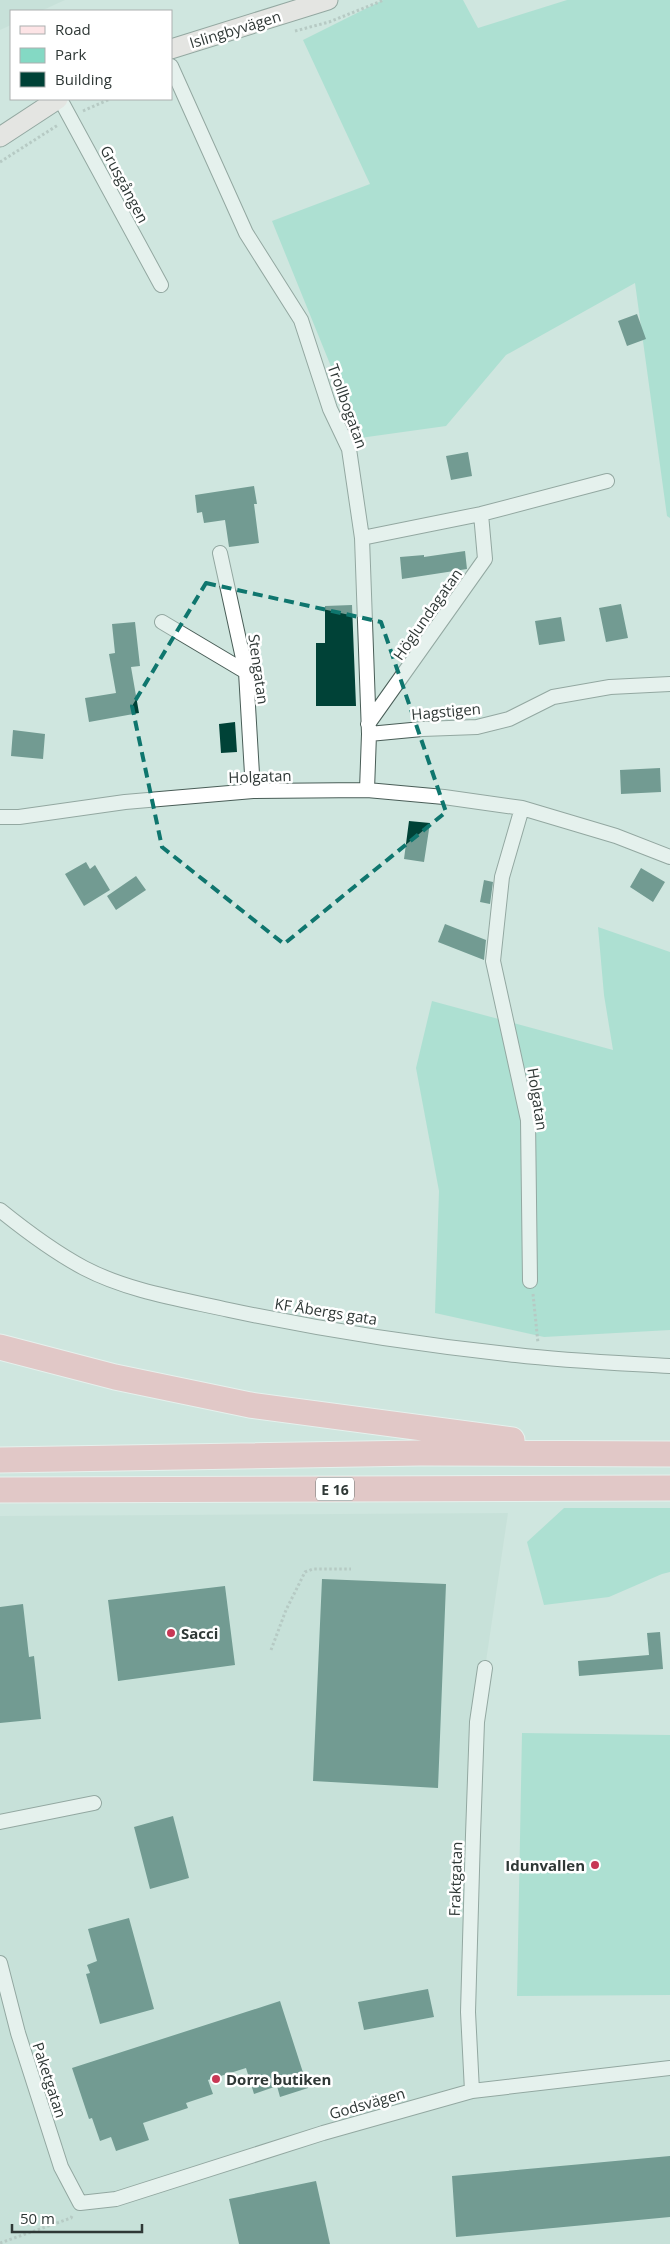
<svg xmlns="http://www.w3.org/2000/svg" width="670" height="2244" font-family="'Open Sans',sans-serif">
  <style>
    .built { fill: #bddcd3 }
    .green { fill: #84d9c4 }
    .building { fill: #004237 }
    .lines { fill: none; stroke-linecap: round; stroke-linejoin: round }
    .street-casing { stroke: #495d57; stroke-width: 16 }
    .secondary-casing { stroke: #495d57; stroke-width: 21 }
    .highway-casing { stroke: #fff; stroke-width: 27 }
    .path { stroke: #97a9a4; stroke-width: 3; stroke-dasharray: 2.5 2.5; stroke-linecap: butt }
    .street { stroke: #fff; stroke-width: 14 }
    .secondary { stroke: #fde4e6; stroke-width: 19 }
    .highway { stroke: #f7a4ab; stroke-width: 25 }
    .marked { fill: none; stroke: #0f766e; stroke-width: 4; stroke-dasharray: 10 6; stroke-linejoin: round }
    .poi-dot { fill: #c83855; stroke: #fff; stroke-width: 2 }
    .labels { text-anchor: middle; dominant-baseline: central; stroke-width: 5; stroke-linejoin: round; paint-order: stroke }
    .shield { fill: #fff; stroke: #6d7472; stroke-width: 1 }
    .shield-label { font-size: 14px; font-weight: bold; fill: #2f3836 }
    .street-label { font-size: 15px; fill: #2f3836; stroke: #fff }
    .poi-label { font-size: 15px; font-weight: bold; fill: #2f3836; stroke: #fff; text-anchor: start }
  </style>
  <rect width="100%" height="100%" fill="#cfe6df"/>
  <!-- built -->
  <path class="built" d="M 0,0 L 65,0 L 41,11 L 11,11 L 11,25 L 0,30 Z
    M 508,1513 L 477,1722 L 472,2091 L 670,2064 L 670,2244 L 0,2244 L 0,1516 Z"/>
  <!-- green -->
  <path class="green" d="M 383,0 L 463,0 L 478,28 L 567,0 L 670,0 L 670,518 L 667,516 L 635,283 L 506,355 L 446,426 L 360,438 L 272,221 L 370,184 L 303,40 Z
    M 598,927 L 670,952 L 670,1330 L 544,1337 L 435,1313 L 439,1191 L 416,1068 L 432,1001 L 613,1050 L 604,995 Z
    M 564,1508 L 670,1508 L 670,1572 L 662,1574 L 609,1597 L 544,1605 L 527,1542 Z
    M 522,1733 L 670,1735 L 670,1995 L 517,1996 Z"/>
  <!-- building -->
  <path class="building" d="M 637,314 L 646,339 L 627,346 L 618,321 Z
    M 468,452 L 472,476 L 451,480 L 446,456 Z
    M 254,486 L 257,504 L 254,504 L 259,543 L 229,547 L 225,520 L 204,523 L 202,512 L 197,513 L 195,495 Z
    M 465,551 L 467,569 L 402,579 L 400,557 L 424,555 L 424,557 Z
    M 621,604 L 628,638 L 606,642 L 599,608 Z
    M 352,605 L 356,706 L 316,706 L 316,643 L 325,643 L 325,606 Z
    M 561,617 L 565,641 L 539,645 L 535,621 Z
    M 135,622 L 140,666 L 131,667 L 139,713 L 89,722 L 85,698 L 116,693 L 109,654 L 115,653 L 112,624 Z
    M 235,722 L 237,752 L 221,753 L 219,724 Z
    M 13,730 L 45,734 L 43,759 L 11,756 Z
    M 660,768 L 661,792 L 621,794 L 620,770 Z
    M 409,821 L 430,823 L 424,862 L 404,859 Z
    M 86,862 L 90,869 L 95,865 L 110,890 L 84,906 L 65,874 Z
    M 641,868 L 665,882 L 653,902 L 630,887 Z
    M 136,876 L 146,890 L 116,910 L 107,896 Z
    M 484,880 L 493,882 L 490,904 L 480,902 Z
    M 445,924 L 486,940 L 484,960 L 438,942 Z
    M 322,1579 L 446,1584 L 438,1788 L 313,1781 Z
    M 225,1586 L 235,1665 L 118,1681 L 108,1600 Z
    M 23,1604 L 29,1657 L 34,1656 L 41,1719 L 0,1723 L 0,1607 Z
    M 660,1632 L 663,1669 L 579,1676 L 578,1661 L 649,1655 L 647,1633 Z
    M 173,1816 L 189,1878 L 150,1889 L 134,1827 Z
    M 129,1918 L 154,2009 L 100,2024 L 86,1974 L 90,1973 L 87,1965 L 97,1961 L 88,1929 Z
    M 428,1989 L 434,2017 L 364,2030 L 358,2002 Z
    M 280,2001 L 308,2088 L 280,2097 L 277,2086 L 254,2094 L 246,2068 L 208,2080 L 213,2094 L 186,2103 L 188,2108 L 143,2123 L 149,2140 L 116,2151 L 111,2137 L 100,2141 L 92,2118 L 89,2119 L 72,2068 Z
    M 670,2156 L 670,2217 L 456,2237 L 452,2176 Z
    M 316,2181 L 330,2244 L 239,2244 L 229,2199 Z"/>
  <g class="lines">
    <defs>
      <path id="street" d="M 171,66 L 246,233 L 301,320 L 330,409 L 349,449 L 362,538 L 369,734 L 367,790
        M 60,99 L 161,285
        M 362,538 L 481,514 L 607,481
        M 220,553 L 246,672 L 253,791
        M 162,622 L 246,672
        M 368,724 L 485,559 L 481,514
        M 369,734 L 422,729 L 477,727 L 509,719 L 553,697 L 610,687 L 670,684
        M 522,808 L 502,877 L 493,961 L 528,1120 L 530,1281
        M 0,817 L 19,817 L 125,802 L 253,791 L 367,790 L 444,797 L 522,808 L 616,836 L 670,857
        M 0,1210 C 26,1231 54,1252 84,1268 C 128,1291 180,1299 229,1310 C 323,1330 420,1345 516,1355 C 567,1361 619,1363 670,1366
        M 0,1822 L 94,1803
        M 0,1963 L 18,2033 L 61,2167 L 80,2203 L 116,2199 L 323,2133 L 472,2091 L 670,2068
        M 472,2091 L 468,2012 L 473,1835 L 477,1722 L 485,1668"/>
      <path id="secondary" d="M 171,49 L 328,0
        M 0,137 L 58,99"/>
      <path id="highway" d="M 0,1347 L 115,1377 L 250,1405 L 512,1440
        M 0,1460 L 420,1453 L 670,1454
        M 0,1490 L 670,1488"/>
    </defs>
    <!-- street casing -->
    <use href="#street" class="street-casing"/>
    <!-- secondary casing -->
    <use href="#secondary" class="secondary-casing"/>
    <!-- highway casing -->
    <use href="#highway" class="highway-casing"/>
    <!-- path -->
    <path class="path" d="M 295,31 L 329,22 L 384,0
      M 83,111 L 110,99
      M 0,162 L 58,125
      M 533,1294 L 538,1343
      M 271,1650 L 286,1610 L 305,1572 L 313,1569 L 351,1569
      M 0,2243 L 71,2218 L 73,2214"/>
    <!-- street -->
    <use href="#street" class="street"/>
    <!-- secondary -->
    <use href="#secondary" class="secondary"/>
    <!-- highway -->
    <use href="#highway" class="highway"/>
  </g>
  <!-- marked area -->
  <path d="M0 0H670V2244H0ZM 206,583 L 381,622 L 446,812 L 284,944 L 162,847 L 132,706 Z" fill="#cfe6df" fill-opacity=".55" fill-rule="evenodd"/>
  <path class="marked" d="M 206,583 L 381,622 L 446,812 L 284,944 L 162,847 L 132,706 Z"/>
  <!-- markers -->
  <g class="poi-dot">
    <circle cx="171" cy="1633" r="5"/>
    <circle cx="595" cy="1865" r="5"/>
    <circle cx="216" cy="2079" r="5"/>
  </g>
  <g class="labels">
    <!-- shield labels -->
    <rect class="shield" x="316" y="1477.5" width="38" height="23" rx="4"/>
    <g class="shield-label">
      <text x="335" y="1489">E 16</text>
    </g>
    <!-- street labels -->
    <g class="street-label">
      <text transform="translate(235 29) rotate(-17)">Islingbyvägen</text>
      <text transform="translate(125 184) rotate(62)">Grusgången</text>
      <text transform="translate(348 406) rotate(70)">Trollbogatan</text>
      <text transform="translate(427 614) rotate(-55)">Höglundagatan</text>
      <text transform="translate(259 669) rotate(82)">Stengatan</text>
      <text transform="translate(446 711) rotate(-5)">Hagstigen</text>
      <text transform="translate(260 776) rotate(-2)">Holgatan</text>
      <text transform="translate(538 1099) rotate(81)">Holgatan</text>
      <text transform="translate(326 1311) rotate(9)">KF Åbergs gata</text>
      <text transform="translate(455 1879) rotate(-88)">Fraktgatan</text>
      <text transform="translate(50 2080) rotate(72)">Paketgatan</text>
      <text transform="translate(367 2103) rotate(-16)">Godsvägen</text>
    </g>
    <!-- poi labels -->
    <g class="poi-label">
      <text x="181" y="1633">Sacci</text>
      <text x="585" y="1865" text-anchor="end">Idunvallen</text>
      <text x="226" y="2079">Dorre butiken</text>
    </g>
  </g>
  <!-- legend -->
  <rect x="10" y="10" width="162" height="90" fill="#ffffff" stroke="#acafaf"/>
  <rect x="20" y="26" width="25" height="8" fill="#fde4e6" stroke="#acafaf"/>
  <text x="55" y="35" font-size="15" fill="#2f3836">Road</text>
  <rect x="20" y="48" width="25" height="15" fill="#84d9c4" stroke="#acafaf"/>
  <text x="55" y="60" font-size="15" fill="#2f3836">Park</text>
  <rect x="20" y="72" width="25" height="15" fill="#004237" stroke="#acafaf"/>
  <text x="55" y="85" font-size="15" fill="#2f3836">Building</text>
  <!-- scale -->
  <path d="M12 2224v8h130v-8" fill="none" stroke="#2f3836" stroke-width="2.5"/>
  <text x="20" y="2224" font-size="15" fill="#2f3836" stroke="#ffffff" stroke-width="4" paint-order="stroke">50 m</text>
</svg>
